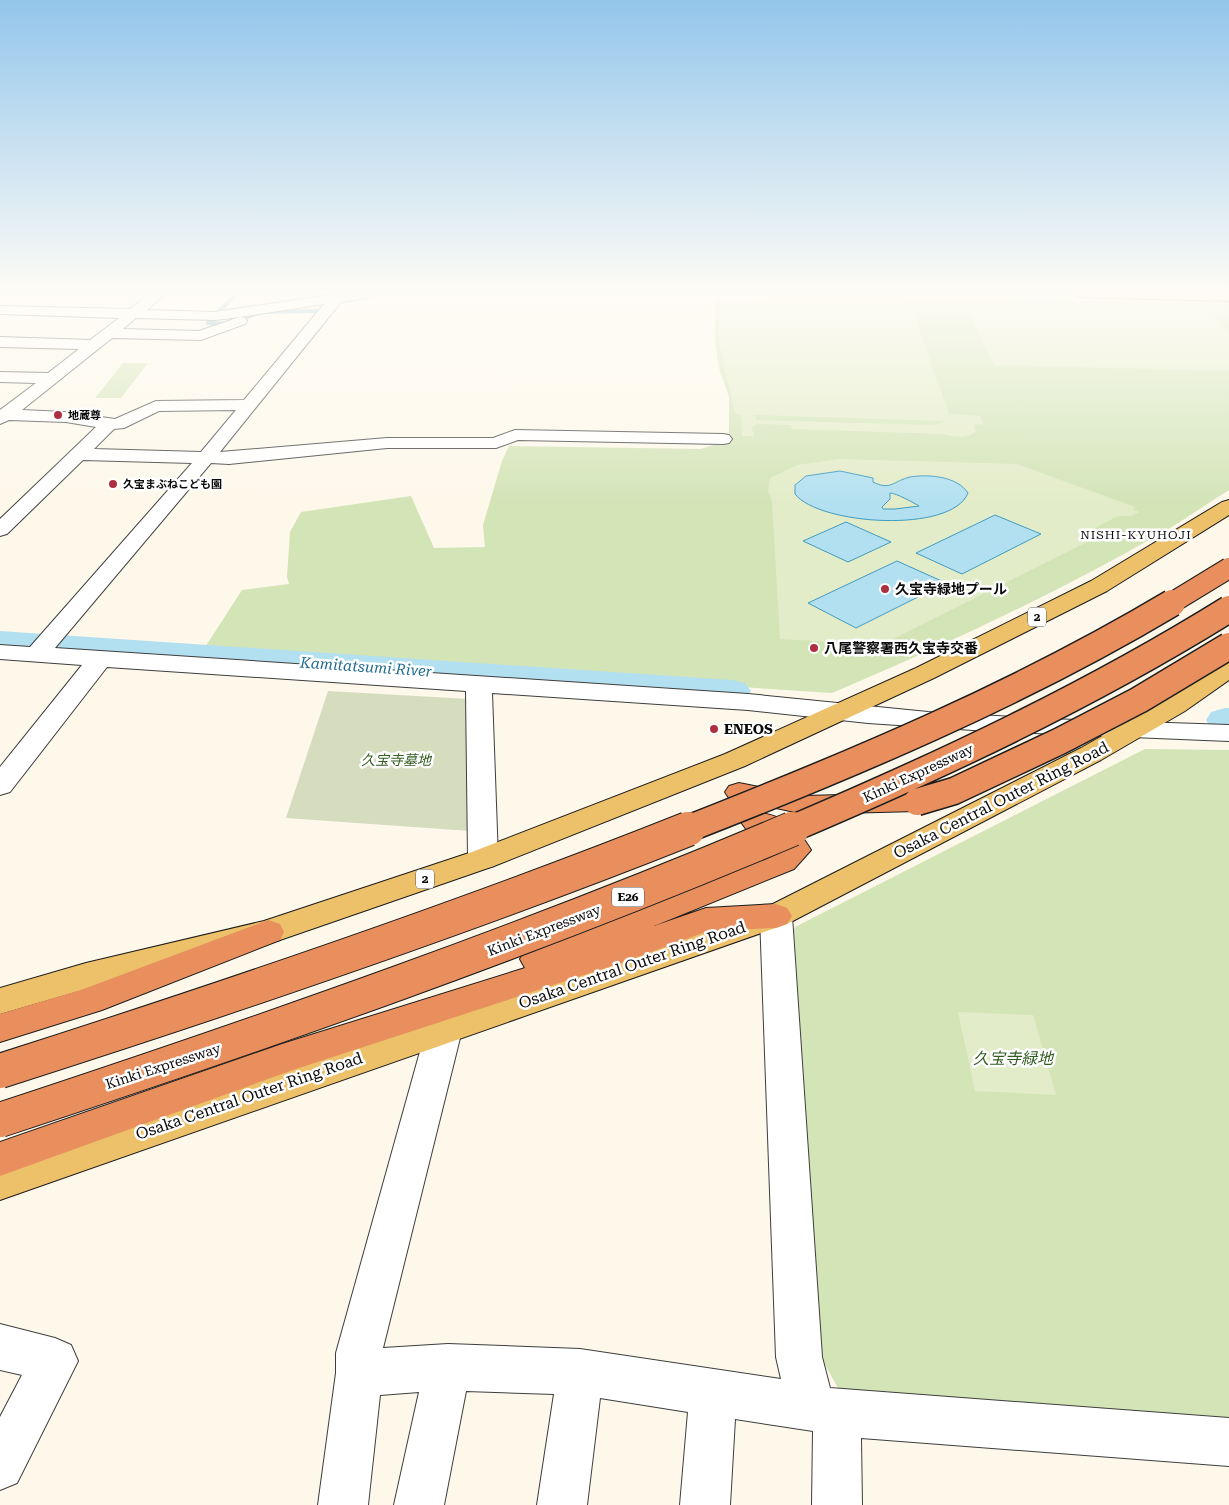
<svg xmlns="http://www.w3.org/2000/svg" width="1229" height="1505" font-family="'Roboto Serif','Noto Sans JP',serif">
  <style>
    .green { fill: #d3e4b7 }
    .cemetery { fill: #d6dcbe }
    .pitch { fill: #e3ecc8; fill-rule: evenodd }
    .water { fill: #b3e0f0; stroke: #409bc1; fill-rule: evenodd }
    .lines { fill: none; stroke-linecap: round; stroke-linejoin: round }
    .stream { stroke: #409bc1; stroke-width: 4 }
    .river { fill: #b3e0f0; fill-rule: evenodd }
    .minor-casing { stroke: #3e3e3e; stroke-width: 2 }
    .major-casing { stroke: #1c1c1c; stroke-width: 2 }
    .highway-casing { stroke: #1c1c1c; stroke-width: 2 }
    .minor { fill: #fff; fill-rule: evenodd }
    .major { fill: #edc06a; fill-rule: evenodd }
    .highway { fill: #e88f5d; fill-rule: evenodd }
    .highway-bridge-far2-casing { stroke: #1c1c1c; stroke-width: 22; stroke-linecap: butt }
    .highway-bridge-far1-casing { stroke: #1c1c1c; stroke-width: 29; stroke-linecap: butt }
    .highway-bridge-casing { stroke: #1c1c1c; stroke-width: 36; stroke-linecap: butt }
    .highway-bridge-far2 { stroke: #e88f5d; stroke-width: 20 }
    .highway-bridge-far1 { stroke: #e88f5d; stroke-width: 26 }
    .highway-bridge { stroke: #e88f5d; stroke-width: 34 }
    .poi-dot { fill: #ae2f42; stroke: #fff; stroke-width: 2 }
    .labels { text-anchor: middle; dominant-baseline: central; stroke-width: 5; stroke-linejoin: round; paint-order: stroke }
    .far-poi-label { font-size: 11px; font-weight: bold; fill: #0b0b0b; stroke: #fff; text-anchor: start }
    .far-neighbourhood-label { font-size: 12px; letter-spacing: 1px; fill: #0b0b0b; stroke: #fff }
    .shield { fill: #fff; stroke: #545454; stroke-width: 1 }
    .shield-label { font-size: 12px; font-weight: bold; fill: #0b0b0b }
    .poi-label { font-size: 14px; font-weight: bold; fill: #0b0b0b; stroke: #fff; text-anchor: start }
    .park-label { font-size: 14px; font-style: italic; fill: #335c21; stroke: #fff }
    .street-label { font-size: 14px; fill: #0b0b0b; stroke: #fff }
    .water-label { font-size: 15px; font-style: italic; fill: #206b91; stroke: #fff }
    .near-street-label { font-size: 16px; fill: #0b0b0b; stroke: #fff }
    .near-park-label { font-size: 16px; font-style: italic; fill: #335c21; stroke: #fff }
  </style>
  <rect width="100%" height="100%" fill="#fdf8ea"/>
  <!-- green -->
  <path class="green" d="M 715,293 L 902,293 L 1229,302 L 1229,490 C 1208,503 1187,518 1165,531 C 1059,592 946,645 832,693 L 202,652 L 242,590 L 289,584 L 287,577 L 290,532 L 301,512 L 411,496 L 434,548 L 485,547 L 483,525 L 502,461 L 509,446 L 701,449 L 729,440 L 729,397 L 719,368 L 715,339 Z
    M 123,363 L 148,363 L 121,398 L 95,398 Z
    M 1145,749 L 1229,750 L 1229,1428 L 842,1395 L 816,1349 L 790,938 L 795,927 Z"/>
  <!-- cemetery -->
  <path class="cemetery" d="M 328,691 L 469,699 L 470,831 L 286,818 Z"/>
  <!-- pitch -->
  <path class="pitch" d="M 720,296 L 909,301 L 952,422 L 950,414 L 980,416 L 983,424 L 974,425 L 976,432 C 966,439 954,437 943,434 L 792,429 L 791,425 L 758,424 L 752,427 L 754,436 L 742,436 L 741,415 L 735,414 L 719,344 ZM 753,415 L 943,421 L 943,422 L 933,425 L 756,420 L 755,416 Z
    M 978,304 L 1204,310 L 1229,333 L 1229,371 L 994,365 L 966,307 Z
    M 839,459 L 1017,464 L 1135,507 L 1132,509 L 1139,512 L 1131,516 L 1118,516 L 1083,534 L 1093,539 L 865,653 L 851,643 L 780,639 L 772,501 L 768,491 L 770,478 L 797,465 Z
    M 958,1012 L 1033,1015 L 1056,1095 L 975,1091 Z"/>
  <!-- water -->
  <path class="water" d="M 840,471 L 873,478 L 873,482 C 891,491 893,481 910,477 C 928,474 957,476 968,493 C 952,534 819,525 795,494 L 795,485 L 806,476 ZM 890,493 C 896,493 914,503 919,506 L 895,509 L 883,509 L 882,507 L 890,499 Z
    M 995,515 L 1041,534 L 962,574 L 916,553 Z
    M 846,522 L 891,542 L 848,562 L 803,541 Z
    M 897,561 L 946,583 L 856,628 L 808,603 Z"/>
  <g class="lines">
    <!-- stream -->
    <path class="stream" d="M 237,293 L 208,323 L 230,324 L 261,312 L 318,311"/>
    <!-- river -->
    <path class="river" d="M 0,631 L 732,680 L 745,683 L 751,691 L 745,699 L 732,702 L 0,653 Z
      M 1225,708 L 1229,708 L 1229,732 L 1211,728 L 1206,720 L 1211,712 Z"/>
    <defs>
      <path id="minor" d="M 150,293 L 166,293 L 147,310 L 215,312 L 342,293 L 381,293 L 374,297 L 341,302 L 220,452 L 387,438 L 493,438 L 515,430 L 723,434 L 729,435 L 732,439 L 729,443 L 723,444 L 518,440 L 496,448 L 387,448 L 229,464 L 211,463 L 55,648 L 748,694 L 928,712 L 1048,719 L 1229,725 L 1229,741 L 988,731 L 868,723 L 748,710 L 492,693 L 498,859 L 494,866 L 483,869 L 472,866 L 468,859 L 466,691 L 107,667 L 10,792 L 0,795 L 0,767 L 82,665 L 0,659 L 0,645 L 30,647 L 192,463 L 83,460 L 7,534 L 0,536 L 0,519 L 96,427 L 66,422 L 9,420 L 0,424 L 0,410 L 36,383 L 0,382 L 0,372 L 48,373 L 79,349 L 0,347 L 0,337 L 90,340 L 119,318 L 0,314 L 0,306 L 130,309 ZM 324,304 L 244,400 L 156,401 L 115,419 L 66,412 L 22,410 L 112,338 L 201,340 L 245,324 L 247,321 L 245,318 L 240,317 ZM 240,317 L 199,331 L 123,329 L 136,318 L 215,320 ZM 236,410 L 201,452 L 94,449 L 114,429 L 124,428 L 159,411 Z
        M 776,904 L 787,908 L 792,916 L 822,1357 L 830,1388 L 1229,1418 L 1229,1466 L 861,1438 L 862,1505 L 812,1505 L 813,1431 L 735,1419 L 730,1505 L 680,1505 L 688,1412 L 600,1398 L 587,1505 L 537,1505 L 554,1394 L 466,1391 L 444,1505 L 394,1505 L 419,1392 L 380,1395 L 368,1505 L 318,1505 L 336,1373 L 336,1353 L 426,1030 L 431,1020 L 444,1016 L 457,1020 L 462,1030 L 383,1348 L 448,1344 L 580,1349 L 781,1379 L 776,1357 L 760,916 L 765,908 Z
        M 0,1324 L 55,1338 L 71,1345 L 78,1361 L 17,1483 L 0,1490 L 0,1417 L 22,1375 L 0,1370 Z"/>
      <path id="major" d="M 1069,293 L 1229,293 L 1229,301 L 1076,297 Z
        M 1229,500 L 1229,515 L 1107,591 L 934,678 L 745,766 L 494,866 L 280,940 L 86,989 L 0,1014 L 0,988 L 86,963 L 264,921 L 472,852 L 725,754 L 916,668 L 1091,581 L 1222,502 Z
        M 1229,661 L 1229,680 L 1185,711 L 1101,760 L 787,924 L 0,1200 L 0,1164 L 765,908 L 1081,748 L 1167,699 L 1220,663 Z"/>
      <path id="highway" d="M 739,783 L 804,796 L 917,793 L 927,795 L 931,802 L 927,809 L 917,811 L 804,814 L 729,798 L 725,792 L 729,786 Z
        M 756,812 C 786,817 795,824 811,850 L 794,869 L 654,926 L 706,908 L 776,904 L 787,908 L 792,916 L 787,924 L 776,928 L 708,931 L 627,961 L 293,1070 L 0,1176 L 0,1142 L 282,1044 L 525,968 L 520,959 L 525,950 L 772,855 L 779,848 C 770,835 761,833 746,829 L 741,822 L 746,815 Z
        M 268,920 L 280,924 L 284,932 L 280,940 L 102,1010 L 0,1042 L 0,1014 L 81,990 Z"/>
    </defs>
    <!-- minor casing -->
    <use href="#minor" class="minor-casing"/>
    <!-- major casing -->
    <use href="#major" class="major-casing"/>
    <!-- highway casing -->
    <use href="#highway" class="highway-casing"/>
    <!-- minor -->
    <use href="#minor" class="minor"/>
    <!-- major -->
    <use href="#major" class="major"/>
    <!-- highway -->
    <use href="#highway" class="highway"/>
    <defs>
      <path id="highway-bridge-far2" d="M 1170,604 L 1229,568"/>
      <path id="highway-bridge-far1" d="M 917,802 L 954,791 L 1060,741 L 1139,700 L 1229,646
        M 685,830 C 851,765 1018,695 1172,603
        M 789,830 C 940,766 1089,696 1229,609"/>
      <path id="highway-bridge" d="M 0,1071 C 232,997 462,919 688,829
        M 0,1120 C 267,1032 533,939 792,829"/>
    </defs>
    <!-- highway-bridge-far2 casing -->
    <use href="#highway-bridge-far2" class="highway-bridge-far2-casing"/>
    <!-- highway-bridge-far1 casing -->
    <use href="#highway-bridge-far1" class="highway-bridge-far1-casing"/>
    <!-- highway-bridge casing -->
    <use href="#highway-bridge" class="highway-bridge-casing"/>
    <!-- highway-bridge-far2 -->
    <use href="#highway-bridge-far2" class="highway-bridge-far2"/>
    <!-- highway-bridge-far1 -->
    <use href="#highway-bridge-far1" class="highway-bridge-far1"/>
    <!-- highway-bridge -->
    <use href="#highway-bridge" class="highway-bridge"/>
  </g>
  <!-- sky -->
  <linearGradient id="sky" x2="0" y2="1"><stop stop-color="#93c6eb"/><stop offset="0.58" stop-color="#fefcf6"/><stop offset="1" stop-color="#fefcf6" stop-opacity="0"/></linearGradient>
  <rect width="1229" height="504" fill="url(#sky)"/>
  <!-- markers -->
  <g class="poi-dot">
    <circle cx="58" cy="415" r="5"/>
    <circle cx="113" cy="484" r="5"/>
    <circle cx="885" cy="589" r="5"/>
    <circle cx="814" cy="648" r="5"/>
    <circle cx="714" cy="729" r="5"/>
  </g>
  <g class="labels">
    <!-- far-poi labels -->
    <g class="far-poi-label">
      <text x="68" y="415">地蔵尊</text>
      <text x="123" y="484">久宝まぶねこども園</text>
    </g>
    <!-- far-neighbourhood labels -->
    <g class="far-neighbourhood-label">
      <text x="1136" y="535">NISHI-KYUHOJI</text>
    </g>
    <!-- shield labels -->
    <g class="shield">
      <rect x="1028" y="607.5" width="18" height="19" rx="4"/>
      <rect x="416" y="869.5" width="18" height="19" rx="4"/>
      <rect x="612" y="887.5" width="32" height="19" rx="4"/>
    </g>
    <g class="shield-label">
      <text x="1037" y="617">2</text>
      <text x="425" y="879">2</text>
      <text x="628" y="897">E26</text>
    </g>
    <!-- poi labels -->
    <g class="poi-label">
      <text x="895" y="589">久宝寺緑地プール</text>
      <text x="824" y="648">八尾警察署西久宝寺交番</text>
      <text x="724" y="729">ENEOS</text>
    </g>
    <!-- park labels -->
    <g class="park-label">
      <text x="396" y="760">久宝寺墓地</text>
    </g>
    <!-- street labels -->
    <g class="street-label">
      <text transform="translate(918 773) rotate(-25)">Kinki Expressway</text>
      <text transform="translate(544 930) rotate(-21)">Kinki Expressway</text>
      <text transform="translate(163 1066) rotate(-18)">Kinki Expressway</text>
    </g>
    <!-- water labels -->
    <g class="water-label">
      <text transform="translate(366 667) rotate(4)">Kamitatsumi River</text>
    </g>
    <!-- near-street labels -->
    <g class="near-street-label">
      <text transform="translate(1001 800) rotate(-27)">Osaka Central Outer Ring Road</text>
      <text transform="translate(632 965) rotate(-19)">Osaka Central Outer Ring Road</text>
      <text transform="translate(249 1096) rotate(-19)">Osaka Central Outer Ring Road</text>
    </g>
    <!-- near-park labels -->
    <g class="near-park-label">
      <text x="1013" y="1058">久宝寺緑地</text>
    </g>
  </g>
</svg>
